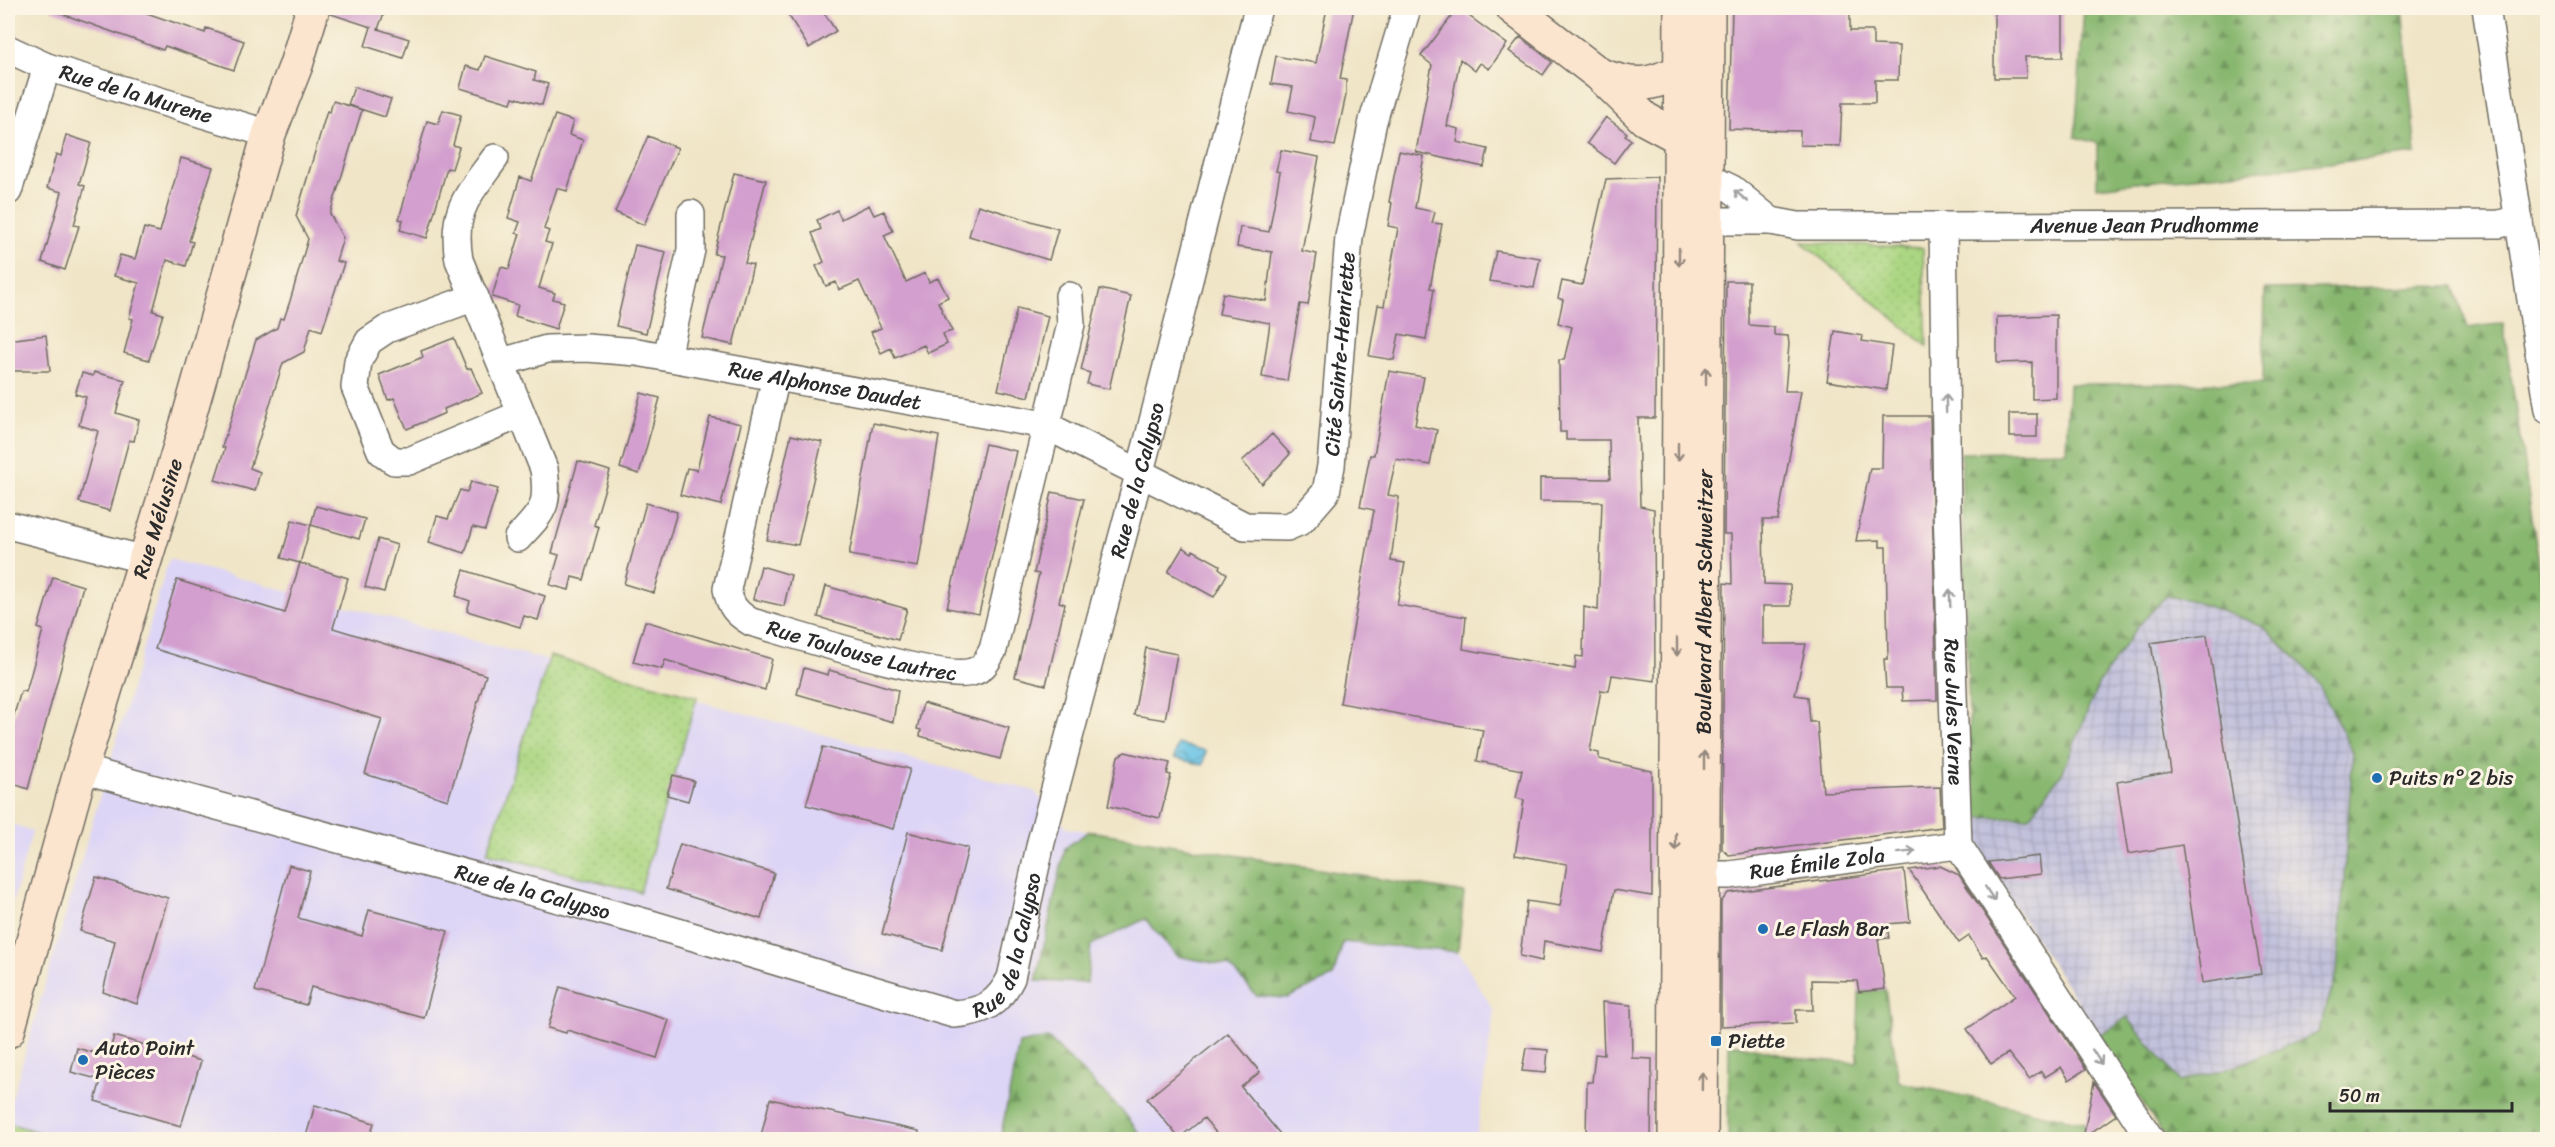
<svg xmlns="http://www.w3.org/2000/svg" width="2555" height="1147" font-family="Sriracha,sans-serif">
  <style>
    .built { fill: #ddd5f6 }
    .industrial { fill: url(#industrial-grid) }
    .grass { fill: url(#grass-dots); stroke: #6b8056; stroke-width: 1.5 }
    .forest { fill: url(#forest-firs); stroke: #5a714e; stroke-width: 1.5 }
    .water { fill: url(#water-waves); stroke: #497788; stroke-width: 1.5 }
    .building { fill: #d39fce }
    .lines { fill: none; stroke-linecap: round; stroke-linejoin: round }
    .street-casing { stroke: #706c62; stroke-width: 30 }
    .secondary-casing { stroke: #706c62; stroke-width: 36 }
    .street { stroke: #fff; stroke-width: 27 }
    .secondary { stroke: #fce5cf; stroke-width: 33 }
    .oneway { stroke: #a0a0a0 }
    .oneway2 { stroke: #94887d }
    .poi-dot { fill: #1f6fb2; stroke: #fcf5e5; stroke-width: 2 }
    .labels { text-anchor: middle; dominant-baseline: central; stroke-width: 6; stroke-linejoin: round; paint-order: stroke }
    .street-label { font-size: 21px; fill: #2b2b2b; stroke: #fcf5e5 }
    .poi-label { font-size: 21px; fill: #2b2b2b; stroke: #fcf5e5; text-anchor: start }
  </style>
  <defs>
    <pattern id="industrial-grid" width="8" height="8" patternUnits="userSpaceOnUse" patternTransform="scale(1.5)"><rect width="8" height="8" fill="#c2c1dc"/><path d="M0 4h8M4 0v8" fill="none" stroke="#a7a6bd"/></pattern>
    <pattern id="grass-dots" width="8" height="8" patternUnits="userSpaceOnUse" patternTransform="scale(1.5)"><rect width="8" height="8" fill="#abd682"/><path d="M2 2h.1M6 6h.1" fill="none" stroke="#93b870" stroke-width="1.8" stroke-linecap="round"/></pattern>
    <pattern id="forest-firs" width="22" height="20" patternUnits="userSpaceOnUse" patternTransform="scale(1.5)"><rect width="22" height="20" fill="#88b770"/><path d="M5 1l3.5 6h-7zM16 11l3.5 6h-7z" fill="#6f955c"/></pattern>
    <pattern id="water-waves" width="16" height="10" patternUnits="userSpaceOnUse" patternTransform="scale(1.5)"><rect width="16" height="10" fill="#67c3e5"/><path d="M0 5q4-4 8 0t8 0" fill="none" stroke="#559fba"/></pattern>
  </defs>
  <rect width="100%" height="100%" fill="#fcf5e5"/>
  <filter id="ink" filterUnits="userSpaceOnUse"><feTurbulence type="fractalNoise" baseFrequency=".0167" numOctaves="2"/><feDisplacementMap in="SourceGraphic" scale="12" xChannelSelector="R" yChannelSelector="G"/><feConvolveMatrix kernelMatrix="1 2 1 2 8 2 1 2 1" color-interpolation-filters="sRGB"/></filter>
  <filter id="wash" filterUnits="userSpaceOnUse"><feTurbulence type="fractalNoise" baseFrequency=".008" numOctaves="4" result="noise"/><feDisplacementMap in="SourceGraphic" scale="24" xChannelSelector="R" yChannelSelector="G"/><feGaussianBlur stdDeviation="1.35" result="paint"/><feColorMatrix in="noise" values="0 0 0 0 0 0 0 0 0 0 0 0 0 0 0 0 0 1.4 0 .05"/><feComposite in="paint" operator="in"/></filter>
  <g filter="url(#wash)">
    <rect width="100%" height="100%" fill="#f0e5c7"/>
    <!-- built -->
    <path class="built" d="M 169,559 L 1034,791 L 1067,828 L 1464,893 L 1458,952 L 1494,1011 L 1476,1139 L 61,1140 L 8,1123 L 8,1112 Z
      M 8,823 L 32,831 L 8,919 Z"/>
    <!-- industrial -->
    <path class="industrial" d="M 2165,596 L 2190,600 L 2261,625 L 2315,677 L 2353,752 L 2337,973 L 2318,1033 L 2239,1065 L 2180,1082 L 2127,1017 L 2100,1036 L 1984,860 L 1972,818 L 2030,817 L 2063,771 L 2099,683 L 2137,627 Z"/>
    <!-- grass -->
    <path class="grass" d="M 1802,242 L 1923,248 L 1927,346 Z
      M 550,656 L 697,697 L 640,892 L 487,853 Z
      M 8,1123 L 61,1139 L 11,1139 Z"/>
    <!-- forest -->
    <path class="forest" d="M 2084,8 L 2402,8 L 2416,154 L 2097,187 L 2097,143 L 2075,137 Z
      M 2454,286 L 2468,328 L 2503,323 L 2548,625 L 2547,1139 L 2166,1139 L 2100,1036 L 2127,1017 L 2180,1082 L 2239,1065 L 2318,1033 L 2337,973 L 2353,752 L 2315,677 L 2261,625 L 2190,600 L 2166,596 L 2137,627 L 2099,683 L 2063,771 L 2030,817 L 1972,818 L 1961,453 L 2066,451 L 2069,384 L 2263,383 L 2265,289 Z
      M 1089,831 L 1464,893 L 1458,952 L 1343,942 L 1333,977 L 1287,998 L 1257,996 L 1229,966 L 1177,956 L 1145,919 L 1091,945 L 1087,983 L 1036,981 L 1065,848 Z
      M 1885,989 L 1899,1082 L 2086,1123 L 2082,1140 L 1728,1140 L 1729,1043 L 1806,1059 L 1857,1063 L 1859,992 Z
      M 1048,1038 L 1125,1114 L 1144,1139 L 1000,1139 L 1019,1044 Z"/>
    <!-- water -->
    <path class="water" d="M 1178,744 L 1206,751 L 1203,765 L 1174,758 Z"/>
    <g id="blocks">
      <!-- building -->
      <path class="building" d="M 51,8 L 132,8 L 205,33 L 206,28 L 244,41 L 234,70 L 165,46 L 163,50 L 51,10 Z
        M 331,8 L 386,8 L 378,29 L 409,39 L 403,58 L 365,46 L 371,27 L 331,14 Z
        M 784,8 L 821,8 L 836,31 L 809,48 Z
        M 1327,8 L 1354,8 L 1340,79 L 1346,80 L 1346,95 L 1335,146 L 1311,142 L 1315,117 L 1288,111 L 1293,87 L 1271,84 L 1276,56 L 1316,63 Z
        M 1458,8 L 1507,44 L 1489,69 L 1480,63 L 1475,71 L 1460,59 L 1447,126 L 1459,129 L 1457,142 L 1488,149 L 1484,167 L 1416,152 L 1432,65 L 1421,56 Z
        M 1732,8 L 1850,8 L 1850,31 L 1873,31 L 1873,45 L 1899,46 L 1898,80 L 1875,80 L 1875,103 L 1842,103 L 1840,146 L 1800,145 L 1800,131 L 1729,129 Z
        M 1994,8 L 2063,8 L 2063,57 L 2025,57 L 2026,78 L 1994,78 Z
        M 1520,37 L 1552,62 L 1543,75 L 1509,51 Z
        M 485,56 L 536,72 L 534,80 L 548,84 L 542,105 L 513,97 L 511,103 L 460,88 L 466,66 L 480,70 Z
        M 354,87 L 391,99 L 385,117 L 348,105 Z
        M 333,101 L 362,110 L 330,214 L 343,238 L 336,261 L 344,263 L 322,331 L 311,327 L 304,352 L 283,363 L 250,468 L 260,472 L 255,491 L 215,480 L 225,448 L 222,447 L 256,340 L 277,328 L 280,318 L 284,319 L 290,301 L 308,239 L 296,216 L 327,111 L 330,112 Z
        M 443,110 L 461,115 L 453,145 L 459,147 L 452,169 L 447,168 L 427,238 L 400,230 L 403,220 L 399,219 L 427,121 L 438,124 Z
        M 555,115 L 573,121 L 569,135 L 583,140 L 567,191 L 557,188 L 544,229 L 549,231 L 545,242 L 552,244 L 539,288 L 555,293 L 553,299 L 564,302 L 556,329 L 515,316 L 518,305 L 492,297 L 501,267 L 509,269 L 520,234 L 516,233 L 520,222 L 508,218 L 520,177 L 531,181 Z
        M 1606,117 L 1627,133 L 1625,135 L 1631,140 L 1614,163 L 1587,143 Z
        M 66,135 L 91,143 L 79,184 L 85,186 L 74,225 L 79,226 L 65,270 L 42,262 L 62,192 L 47,188 L 56,154 L 61,156 Z
        M 648,136 L 678,148 L 644,225 L 615,212 Z
        M 1281,150 L 1319,157 L 1302,251 L 1317,254 L 1308,305 L 1300,304 L 1287,381 L 1262,377 L 1270,323 L 1219,314 L 1223,293 L 1266,301 L 1272,252 L 1237,247 L 1240,227 L 1269,232 L 1280,172 L 1276,171 Z
        M 1399,151 L 1424,156 L 1415,208 L 1435,212 L 1432,223 L 1442,224 L 1430,288 L 1434,289 L 1426,339 L 1399,334 L 1394,360 L 1369,356 L 1378,305 L 1384,306 L 1398,228 L 1388,226 L 1392,203 L 1389,202 Z
        M 181,158 L 213,167 L 189,241 L 193,242 L 186,266 L 167,260 L 153,311 L 163,314 L 149,360 L 124,353 L 133,319 L 129,318 L 139,283 L 114,276 L 120,255 L 135,259 L 144,228 L 160,232 Z
        M 734,173 L 766,180 L 745,263 L 753,265 L 733,345 L 702,338 L 722,255 L 714,254 Z
        M 1657,177 L 1655,418 L 1638,418 L 1640,506 L 1654,509 L 1655,681 L 1612,675 L 1609,691 L 1601,690 L 1590,751 L 1599,753 L 1599,759 L 1652,771 L 1652,896 L 1614,890 L 1603,952 L 1544,941 L 1542,961 L 1520,956 L 1527,901 L 1560,906 L 1567,864 L 1515,855 L 1524,800 L 1516,798 L 1522,770 L 1477,761 L 1483,730 L 1340,703 L 1374,510 L 1360,507 L 1370,455 L 1374,455 L 1389,371 L 1424,377 L 1415,425 L 1437,430 L 1430,465 L 1396,459 L 1388,495 L 1399,497 L 1391,561 L 1405,563 L 1397,605 L 1466,617 L 1463,649 L 1575,669 L 1576,656 L 1583,657 L 1584,607 L 1598,610 L 1602,502 L 1540,501 L 1540,478 L 1610,479 L 1609,440 L 1566,440 L 1566,432 L 1560,432 L 1559,360 L 1564,360 L 1572,327 L 1558,323 L 1563,300 L 1558,298 L 1562,281 L 1582,285 L 1606,179 Z
        M 869,205 L 874,215 L 884,211 L 893,231 L 884,235 L 906,282 L 925,273 L 929,282 L 938,278 L 948,297 L 938,302 L 952,331 L 943,334 L 947,344 L 928,353 L 924,345 L 895,358 L 891,348 L 881,353 L 871,332 L 881,328 L 859,281 L 839,290 L 836,282 L 826,286 L 816,266 L 824,262 L 812,233 L 821,229 L 817,220 L 837,210 L 841,219 Z
        M 978,205 L 1058,229 L 1049,260 L 969,236 Z
        M 635,245 L 666,252 L 646,333 L 616,326 Z
        M 1496,251 L 1540,258 L 1534,288 L 1489,281 Z
        M 1726,281 L 1749,281 L 1749,325 L 1774,327 L 1774,335 L 1788,336 L 1789,344 L 1785,391 L 1801,391 L 1778,520 L 1763,520 L 1764,584 L 1790,585 L 1791,606 L 1763,606 L 1763,644 L 1806,644 L 1795,695 L 1808,697 L 1810,722 L 1817,722 L 1823,792 L 1940,787 L 1942,827 L 1729,855 L 1722,849 L 1724,583 L 1732,584 L 1731,534 L 1724,534 Z
        M 1100,289 L 1131,296 L 1109,389 L 1087,384 L 1090,373 L 1081,370 Z
        M 1017,308 L 1048,316 L 1029,397 L 998,390 Z
        M 2056,315 L 2056,398 L 2032,399 L 2032,362 L 1997,363 L 1997,317 Z
        M 1835,331 L 1863,336 L 1862,341 L 1892,346 L 1886,390 L 1827,381 Z
        M 46,335 L 50,371 L 8,371 L 8,340 Z
        M 454,338 L 467,369 L 471,368 L 482,393 L 444,409 L 445,413 L 407,429 L 394,398 L 388,400 L 379,375 L 423,357 L 421,351 Z
        M 94,372 L 125,380 L 116,413 L 139,420 L 134,441 L 129,440 L 110,511 L 79,502 L 98,431 L 79,425 L 86,397 L 75,394 L 82,373 L 93,376 Z
        M 641,393 L 660,398 L 639,474 L 620,468 Z
        M 2009,414 L 2037,414 L 2037,437 L 2009,437 Z
        M 1883,416 L 1930,416 L 1937,700 L 1903,701 L 1902,688 L 1886,688 L 1884,659 L 1888,659 L 1886,547 L 1880,547 L 1880,540 L 1856,541 L 1870,468 L 1882,468 Z
        M 710,417 L 741,424 L 721,505 L 680,495 L 687,468 L 697,470 Z
        M 873,423 L 939,436 L 918,567 L 849,555 Z
        M 1272,434 L 1290,454 L 1262,484 L 1242,461 Z
        M 791,435 L 822,442 L 798,545 L 767,540 Z
        M 985,444 L 1016,451 L 979,614 L 947,608 Z
        M 578,461 L 610,471 L 594,525 L 599,527 L 584,580 L 572,577 L 569,590 L 550,585 L 559,555 L 552,553 Z
        M 471,482 L 498,489 L 485,530 L 473,527 L 465,553 L 429,542 L 437,516 L 448,519 L 460,490 L 467,492 Z
        M 1052,492 L 1084,499 L 1059,602 L 1065,604 L 1046,685 L 1015,677 L 1039,574 L 1034,573 Z
        M 646,503 L 677,512 L 654,593 L 624,584 Z
        M 316,506 L 365,519 L 359,539 L 311,525 Z
        M 292,520 L 311,525 L 300,563 L 281,558 Z
        M 378,539 L 397,545 L 384,592 L 365,587 Z
        M 1183,547 L 1192,553 L 1193,550 L 1220,565 L 1219,568 L 1227,574 L 1214,597 L 1168,572 Z
        M 300,563 L 348,578 L 333,628 L 486,675 L 448,800 L 365,774 L 382,719 L 155,649 L 177,580 L 285,613 Z
        M 761,566 L 791,575 L 784,606 L 753,599 Z
        M 464,570 L 545,596 L 538,620 L 524,616 L 520,627 L 467,611 L 470,601 L 456,596 Z
        M 53,577 L 83,586 L 28,789 L 8,782 L 8,735 L 21,691 L 26,692 L 43,630 L 38,628 Z
        M 826,586 L 907,609 L 898,640 L 818,617 Z
        M 645,621 L 772,659 L 765,690 L 665,660 L 662,669 L 633,662 Z
        M 2207,635 L 2261,974 L 2202,983 L 2182,845 L 2128,854 L 2117,782 L 2171,772 L 2151,643 Z
        M 1146,648 L 1177,654 L 1165,720 L 1134,715 Z
        M 804,668 L 828,675 L 829,670 L 898,690 L 893,722 L 797,694 Z
        M 923,703 L 1009,728 L 1000,759 L 920,736 L 921,730 L 917,729 Z
        M 823,747 L 910,769 L 893,829 L 806,805 Z
        M 1125,752 L 1170,763 L 1167,774 L 1171,775 L 1160,818 L 1108,806 L 1118,756 Z
        M 673,775 L 694,781 L 688,801 L 667,795 Z
        M 908,832 L 968,848 L 942,950 L 882,934 Z
        M 680,844 L 774,873 L 761,919 L 666,889 Z
        M 2039,856 L 2041,874 L 1999,879 L 1988,862 Z
        M 289,865 L 310,871 L 298,918 L 362,936 L 369,910 L 448,931 L 424,1018 L 311,987 L 306,1005 L 255,991 Z
        M 1940,866 L 1959,875 L 2086,1069 L 2069,1080 L 2061,1067 L 2045,1077 L 2041,1071 L 2029,1079 L 2008,1053 L 1991,1064 L 1967,1029 L 2015,996 L 1987,956 L 1983,958 L 1969,936 L 1959,943 L 1909,870 Z
        M 1904,870 L 1910,922 L 1887,924 L 1889,938 L 1878,939 L 1885,989 L 1859,992 L 1857,981 L 1812,980 L 1813,1010 L 1796,1010 L 1796,1023 L 1721,1026 L 1721,902 L 1728,893 Z
        M 96,877 L 168,898 L 137,1004 L 103,992 L 115,941 L 80,931 Z
        M 560,987 L 669,1020 L 657,1058 L 567,1030 L 566,1033 L 548,1028 Z
        M 1602,1002 L 1631,1005 L 1632,1058 L 1652,1059 L 1651,1140 L 1586,1140 L 1587,1082 L 1592,1082 L 1595,1054 L 1604,1055 Z
        M 1228,1033 L 1260,1072 L 1241,1087 L 1285,1140 L 1222,1140 L 1204,1118 L 1179,1138 L 1147,1099 Z
        M 114,1036 L 201,1061 L 181,1126 L 95,1101 L 101,1080 L 71,1072 L 77,1048 L 108,1057 Z
        M 1526,1048 L 1548,1050 L 1546,1073 L 1522,1071 Z
        M 2094,1082 L 2116,1115 L 2083,1138 Z
        M 770,1099 L 919,1131 L 918,1140 L 760,1140 Z
        M 315,1105 L 374,1123 L 369,1140 L 305,1140 Z"/>
    </g>
  </g>
  <g filter="url(#ink)">
    <use href="#blocks" fill-opacity="0" stroke="#706c62" stroke-width="1.5"/>
    <g class="lines">
      <defs>
        <g id="street">
          <path d="M 2486,8 L 2548,410"/>
          <path id="s1" d="M 8,49 L 47,67 L 269,134"/>
          <path d="M 495,158 C 467,197 451,210 459,260 L 544,469 C 549,508 543,511 518,538"/>
          <path d="M 1707,177 L 1732,189 L 1771,221"/>
          <path d="M 8,191 L 47,67"/>
          <path id="s2" d="M 1707,221 L 1771,221 L 1798,226 L 1943,226 L 2499,224 L 2519,220"/>
          <path id="s3" d="M 1943,226 L 1947,510 L 1958,845 L 2151,1140"/>
          <path d="M 475,297 L 387,329 L 369,341 L 358,361 L 355,387 L 381,451 L 394,461 L 409,461 L 521,414"/>
          <path d="M 667,357 L 691,250 L 691,214"/>
          <path id="s4" d="M 502,362 L 547,349 L 587,348 L 637,352 L 1045,425 L 1245,526 L 1287,527 L 1301,521 L 1326,492 L 1331,466 L 1349,237 L 1373,121 L 1407,8"/>
          <path id="s5" d="M 776,377 L 727,589 C 730,606 736,613 751,622 C 790,633 940,682 972,672 C 984,669 987,660 993,650 L 1071,324 L 1069,296"/>
          <path d="M 8,525 L 146,560"/>
          <path id="s6" d="M 81,769 L 647,923 L 954,1014 C 983,1012 998,1004 1011,978 L 1041,842 L 1148,441 L 1258,8"/>
          <path id="s7" d="M 1682,875 L 1729,875 L 1958,845"/>
        </g>
        <g id="secondary">
          <path d="M 1513,8 L 1600,75 L 1645,119 L 1690,143 L 1690,151"/>
          <path d="M 1600,75 C 1638,88 1646,86 1682,71"/>
          <path id="s8" d="M 8,1031 L 81,769 L 188,420 L 269,134 L 296,65 L 313,8"/>
          <path d="M 1675,1140 L 1681,8"/>
          <path id="s9" d="M 1701,1140 L 1708,8"/>
        </g>
      </defs>
      <!-- street casing -->
      <use href="#street" class="street-casing"/>
      <!-- secondary casing -->
      <use href="#secondary" class="secondary-casing"/>
      <!-- street -->
      <use href="#street" class="street"/>
      <!-- secondary -->
      <use href="#secondary" class="secondary"/>
    </g>
    <!-- one-way arrows -->
    <defs><path id="oneway-shaft" d="M-6 0H5M1.5-3L5.5 0L1.5 3" fill="none" stroke-width="1.6" stroke-linecap="round" stroke-linejoin="round" transform="scale(1.5)"/></defs>
    <g class="oneway">
      <use href="#oneway-shaft" transform="translate(1741 196) rotate(-141)"/>
      <use href="#oneway-shaft" transform="translate(1946 403) rotate(-91)"/>
      <use href="#oneway-shaft" transform="translate(1950 598) rotate(-92)"/>
      <use href="#oneway-shaft" transform="translate(1907 852) rotate(-7)"/>
      <use href="#oneway-shaft" transform="translate(1990 894) rotate(57)"/>
      <use href="#oneway-shaft" transform="translate(2097 1057) rotate(57)"/>
    </g>
    <g class="oneway2">
      <use href="#oneway-shaft" transform="translate(1679 257) rotate(90)"/>
      <use href="#oneway-shaft" transform="translate(1706 376) rotate(-90)"/>
      <use href="#oneway-shaft" transform="translate(1678 452) rotate(90)"/>
      <use href="#oneway-shaft" transform="translate(1677 647) rotate(90)"/>
      <use href="#oneway-shaft" transform="translate(1704 760) rotate(-90)"/>
      <use href="#oneway-shaft" transform="translate(1676 842) rotate(90)"/>
      <use href="#oneway-shaft" transform="translate(1702 1081) rotate(-89)"/>
    </g>
  </g>
  <!-- markers -->
  <g class="poi-dot">
    <circle cx="2377" cy="778" r="6"/>
    <circle cx="1763" cy="929" r="6"/>
    <rect x="1710" y="1035" width="12" height="12" rx="3"/>
    <circle cx="83" cy="1060" r="6"/>
  </g>
  <g class="labels">
    <!-- street labels -->
    <g class="street-label">
      <text stroke="none"><textPath href="#s1" startOffset="136">Rue de la Murene</textPath></text>
      <text stroke="none"><textPath href="#s2" startOffset="438">Avenue Jean Prudhomme</textPath></text>
      <text stroke="none"><textPath href="#s4" startOffset="1010">Cité Sainte-Henriette</textPath></text>
      <text stroke="none"><textPath href="#s4" startOffset="328">Rue Alphonse Daudet</textPath></text>
      <text stroke="none"><textPath href="#s6" startOffset="1492">Rue de la Calypso</textPath></text>
      <text stroke="none"><textPath href="#s8" startOffset="534">Rue Mélusine</textPath></text>
      <text stroke="none"><textPath href="#s9" startOffset="538">Boulevard Albert Schweitzer</textPath></text>
      <text stroke="none"><textPath href="#s5" startOffset="375">Rue Toulouse Lautrec</textPath></text>
      <text stroke="none"><textPath href="#s3" startOffset="486">Rue Jules Verne</textPath></text>
      <text stroke="none"><textPath href="#s7" startOffset="136">Rue Émile Zola</textPath></text>
      <text stroke="none"><textPath href="#s6" startOffset="468">Rue de la Calypso</textPath></text>
      <text stroke="none"><textPath href="#s6" startOffset="1006">Rue de la Calypso</textPath></text>
    </g>
    <!-- poi labels -->
    <g class="poi-label">
      <text x="2389" y="778">Puits n° 2 bis</text>
      <text x="1775" y="929">Le Flash Bar</text>
      <text x="1728" y="1041">Piette</text>
      <text x="95" y="1048">Auto Point<tspan x="95" dy="24">Pièces</tspan></text>
    </g>
  </g>
  <!-- margin -->
  <rect width="2555" height="1147" fill="none" stroke="#fcf5e5" stroke-width="30"/>
  <!-- scale -->
  <path d="M2330 1102v9h182v-9" fill="none" stroke="#2b2b2b" stroke-width="3"/>
  <text x="2339" y="1102" font-size="18" fill="#2b2b2b" stroke="#fcf5e5" stroke-width="4.5" paint-order="stroke">50 m</text>
</svg>
